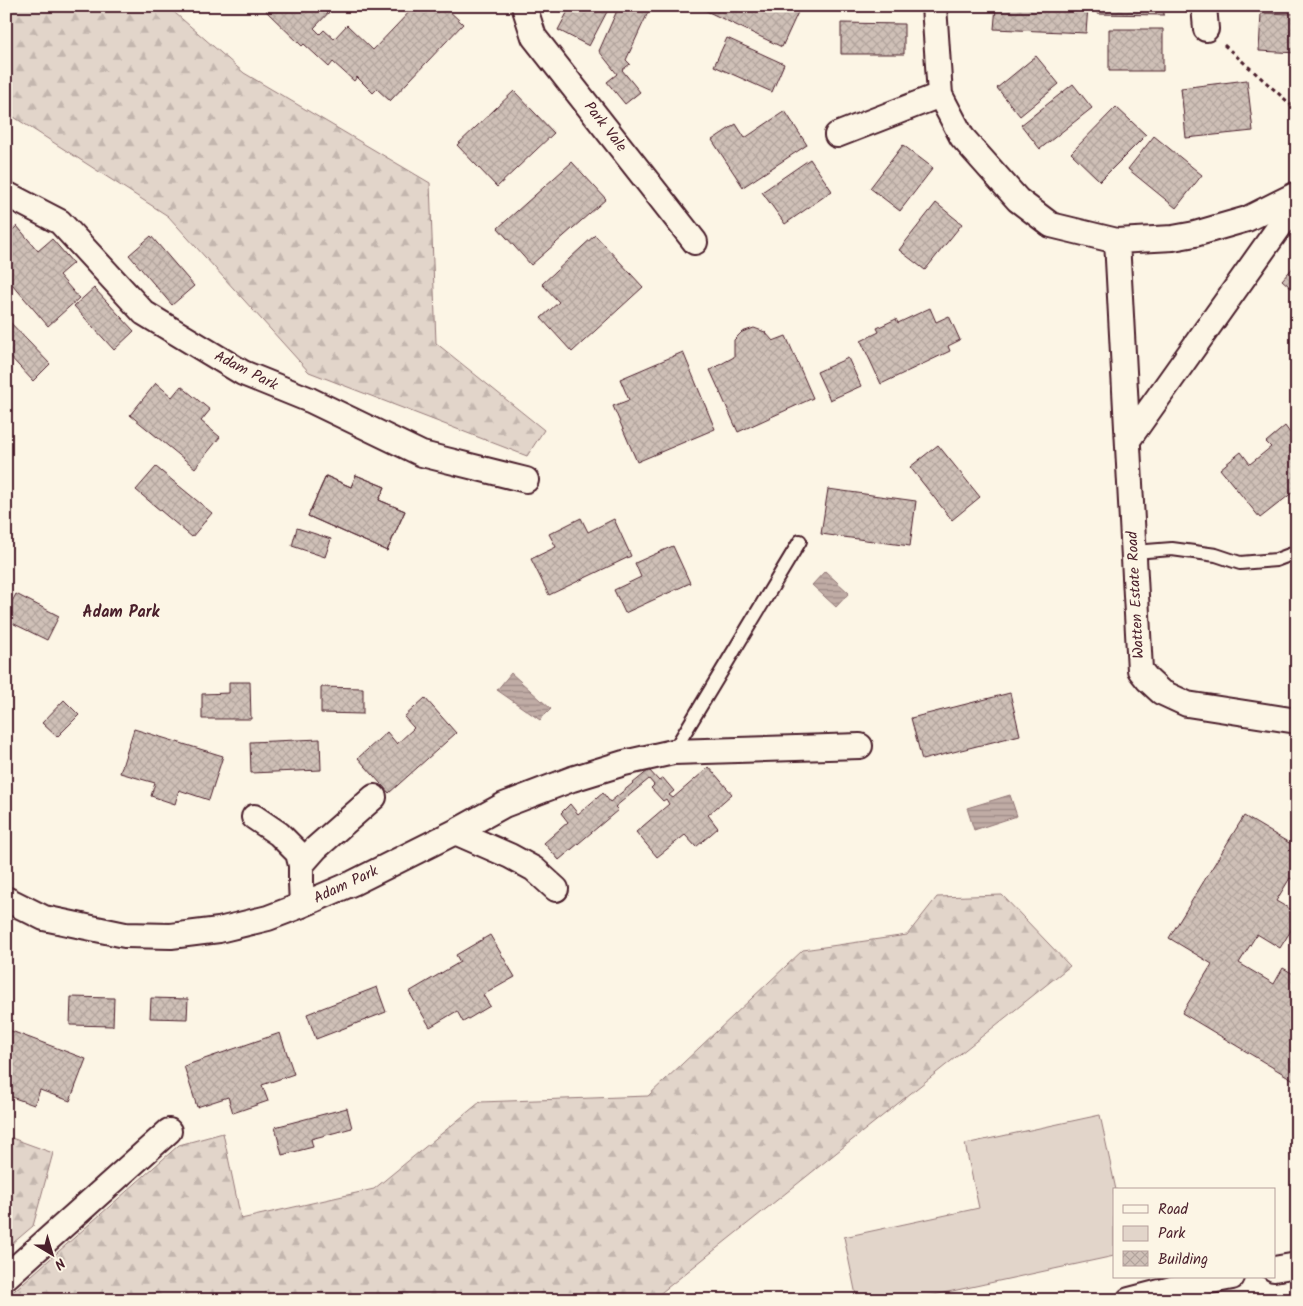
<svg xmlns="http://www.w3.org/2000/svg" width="1303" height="1306" font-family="Kalam,sans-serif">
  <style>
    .green { fill: #e2d5ca; stroke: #967a7a }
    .forest { fill: url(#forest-firs); stroke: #967a7a }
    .water { fill: url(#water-rules); stroke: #917474 }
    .building { fill: url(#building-cross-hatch); stroke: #4a1f2b }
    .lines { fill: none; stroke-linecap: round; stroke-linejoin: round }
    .lane-casing { stroke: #4a1f2b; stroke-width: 16 }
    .street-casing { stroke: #4a1f2b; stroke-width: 28 }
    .path { stroke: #4a1f2b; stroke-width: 3; stroke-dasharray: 4 4; stroke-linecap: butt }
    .lane { stroke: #fcf5e5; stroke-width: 12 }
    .street { stroke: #fcf5e5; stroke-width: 24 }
    .labels { text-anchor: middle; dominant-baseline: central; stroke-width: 4; stroke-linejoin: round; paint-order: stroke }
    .street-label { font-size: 15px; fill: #4a1f2b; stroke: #fcf5e5 }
    .neighbourhood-label { font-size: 16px; font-weight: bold; fill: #4a1f2b; stroke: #fcf5e5 }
  </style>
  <defs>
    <pattern id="forest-firs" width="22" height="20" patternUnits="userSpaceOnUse" patternTransform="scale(1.25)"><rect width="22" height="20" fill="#e2d5ca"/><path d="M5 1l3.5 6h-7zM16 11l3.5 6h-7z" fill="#c3b6ae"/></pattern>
    <pattern id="water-rules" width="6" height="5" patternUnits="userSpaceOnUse" patternTransform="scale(1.25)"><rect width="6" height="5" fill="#c0aca5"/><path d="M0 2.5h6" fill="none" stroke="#9e8b87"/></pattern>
    <pattern id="building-cross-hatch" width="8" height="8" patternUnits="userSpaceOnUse" patternTransform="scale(1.25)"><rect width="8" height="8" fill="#cfc0b7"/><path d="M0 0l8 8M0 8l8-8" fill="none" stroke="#b3a59e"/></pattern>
  </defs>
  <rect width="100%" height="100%" fill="#fcf5e5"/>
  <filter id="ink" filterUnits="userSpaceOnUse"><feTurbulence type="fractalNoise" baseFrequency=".02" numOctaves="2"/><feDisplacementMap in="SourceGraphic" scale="10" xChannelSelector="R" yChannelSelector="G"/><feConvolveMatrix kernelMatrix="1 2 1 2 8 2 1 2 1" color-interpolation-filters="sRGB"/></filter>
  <g filter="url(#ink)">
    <!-- green -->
    <path class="green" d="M 1100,1115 L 1116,1190 L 1114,1190 L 1114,1256 L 911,1300 L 857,1300 L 844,1237 L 979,1208 L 965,1144 Z"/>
    <!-- forest -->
    <path class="forest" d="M 6,6 L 167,6 L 244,73 L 430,183 L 436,343 L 544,430 L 527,456 L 309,372 L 168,216 L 6,112 Z
      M 1002,895 L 1070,966 L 652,1300 L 6,1300 L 6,1298 L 179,1145 L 223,1133 L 241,1219 L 374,1189 L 480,1102 L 648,1096 L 803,950 L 907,935 L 937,897 Z
      M 6,1136 L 53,1153 L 33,1226 L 6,1249 Z"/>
    <!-- water -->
    <path class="water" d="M 825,571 L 849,593 L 836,607 L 812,585 Z
      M 511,673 L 551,709 L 540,720 L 497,690 Z
      M 1010,795 L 1017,816 L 974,830 L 967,808 Z"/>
    <!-- building -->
    <path class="building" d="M 270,6 L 335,6 L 314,28 L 320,34 L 324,30 L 334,39 L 347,25 L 373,50 L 415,6 L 444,6 L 463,24 L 390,101 L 377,89 L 373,93 L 357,77 L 354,81 L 333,62 L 329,67 L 304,44 L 302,46 L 266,11 Z
      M 558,6 L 610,6 L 589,46 L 558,30 L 568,11 Z
      M 619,6 L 651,6 L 626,60 L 630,64 L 622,70 L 640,92 L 625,104 L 607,82 L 617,74 L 599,51 Z
      M 696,6 L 791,6 L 799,10 L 782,47 Z
      M 996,6 L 1088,6 L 1086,33 L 994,29 Z
      M 1098,6 L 1164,6 L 1164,15 L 1097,14 Z
      M 1261,13 L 1297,14 L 1297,53 L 1259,51 Z
      M 841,23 L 904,24 L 904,54 L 841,54 Z
      M 1109,29 L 1163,29 L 1163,71 L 1109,71 Z
      M 727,38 L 784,64 L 772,92 L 714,66 Z
      M 1036,56 L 1059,84 L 1020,116 L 997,88 Z
      M 1247,80 L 1253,131 L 1186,138 L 1181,88 Z
      M 1073,84 L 1092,108 L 1040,149 L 1021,125 Z
      M 514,91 L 554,133 L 497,187 L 457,145 Z
      M 1116,107 L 1146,135 L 1100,181 L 1071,153 Z
      M 785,111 L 807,145 L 743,187 L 712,140 L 736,124 L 745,138 Z
      M 1154,136 L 1202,175 L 1176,208 L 1128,169 Z
      M 903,145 L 933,168 L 900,211 L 870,188 Z
      M 810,159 L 832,191 L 785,224 L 762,192 Z
      M 572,162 L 606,199 L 531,265 L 498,228 Z
      M 936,203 L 962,224 L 925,270 L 899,250 Z
      M 17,226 L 38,251 L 52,239 L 73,263 L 59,275 L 79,298 L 48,326 L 6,277 L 6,236 Z
      M 595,235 L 643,287 L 572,352 L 541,318 L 559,302 L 542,284 Z
      M 151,236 L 194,286 L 172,305 L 129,255 Z
      M 1297,263 L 1297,293 L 1282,280 Z
      M 94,288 L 134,331 L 114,350 L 74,306 Z
      M 930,308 L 936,322 L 949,316 L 960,340 L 948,346 L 950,351 L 881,384 L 861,341 L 879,332 L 877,328 L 896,319 L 898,323 Z
      M 6,318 L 50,364 L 33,381 L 6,352 Z
      M 754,328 L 765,332 L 773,341 L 786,336 L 813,398 L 738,432 L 710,370 L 734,357 L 734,340 L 742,332 Z
      M 683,352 L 715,429 L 637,462 L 613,406 L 629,400 L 620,379 Z
      M 848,358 L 861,386 L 830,400 L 817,372 Z
      M 156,383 L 172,397 L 181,386 L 210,410 L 201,421 L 220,437 L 195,468 L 130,415 Z
      M 1285,426 L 1290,433 L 1297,427 L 1297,489 L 1260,518 L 1220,469 L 1241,452 L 1250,464 L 1271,447 L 1266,442 Z
      M 938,445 L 980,497 L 952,520 L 910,467 Z
      M 156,467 L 212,513 L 192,537 L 136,490 Z
      M 356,475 L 385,487 L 379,500 L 405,511 L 387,551 L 308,516 L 326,476 L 351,487 Z
      M 356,475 L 385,487 L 379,500 L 405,511 L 387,551 L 308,516 L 326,476 L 351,487 Z
      M 828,489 L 916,501 L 910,546 L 821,534 Z
      M 581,518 L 588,532 L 614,519 L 631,556 L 549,595 L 531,559 L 556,547 L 549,534 Z
      M 297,528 L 331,539 L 325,557 L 292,546 Z
      M 673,546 L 690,583 L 625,613 L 614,590 L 641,577 L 635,563 Z
      M 16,594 L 59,616 L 47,640 L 6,620 L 6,613 Z
      M 229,682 L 250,682 L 251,719 L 202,719 L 202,694 L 229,693 Z
      M 321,687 L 363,688 L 363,714 L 321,713 Z
      M 1010,693 L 1020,735 L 922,760 L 911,718 Z
      M 425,698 L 456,733 L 389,793 L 358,758 L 387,732 L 397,744 L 414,728 L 404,717 Z
      M 64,700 L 79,715 L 57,737 L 42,723 Z
      M 134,729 L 223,756 L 209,800 L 179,790 L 175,804 L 151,796 L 155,783 L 120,773 Z
      M 320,739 L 321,770 L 251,773 L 250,742 Z
      M 709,767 L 732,794 L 708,815 L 718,828 L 696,847 L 685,835 L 657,857 L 636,832 L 669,804 L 666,799 L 663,801 L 651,788 L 654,785 L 649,779 L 615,807 L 618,810 L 559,860 L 544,843 L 568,822 L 561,813 L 570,804 L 578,814 L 603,793 L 610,802 L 649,770 L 659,781 L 663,778 L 674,791 L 669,795 L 673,798 Z
      M 1244,816 L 1291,844 L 1297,836 L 1297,882 L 1290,878 L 1276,901 L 1297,913 L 1297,921 L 1280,948 L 1257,934 L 1239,963 L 1274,984 L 1283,968 L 1297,976 L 1297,1082 L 1182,1013 L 1212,964 L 1169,938 Z
      M 490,935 L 515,977 L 483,995 L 490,1006 L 463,1022 L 457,1011 L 430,1027 L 409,992 L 460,962 L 456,955 Z
      M 377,987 L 386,1012 L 316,1039 L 307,1014 Z
      M 71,997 L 114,998 L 113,1026 L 70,1025 Z
      M 151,998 L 188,999 L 187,1019 L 150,1018 Z
      M 6,1029 L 86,1059 L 70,1101 L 40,1090 L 34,1105 L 6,1095 Z
      M 280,1033 L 294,1074 L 262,1085 L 268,1101 L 233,1113 L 228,1097 L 197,1107 L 184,1066 Z
      M 347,1108 L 352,1128 L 311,1139 L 313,1147 L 282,1155 L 275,1127 Z"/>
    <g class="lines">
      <defs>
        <path id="lane" d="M 1134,552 L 1172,549 L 1216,555 L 1240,563 L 1276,560 L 1297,552
          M 673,752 L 800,541"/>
        <path id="street" d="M 524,6 L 534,37 L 695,242
          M 934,6 L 940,95 L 962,137 L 1018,200 L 1051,225 L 1117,241 L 1173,238 L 1195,234 L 1247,219 L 1297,194
          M 1204,6 L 1206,29
          M 837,135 L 940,95
          M 6,194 L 60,222 L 144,313 L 243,373 L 310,400 L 422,454 L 526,480
          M 1117,241 L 1140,670 L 1148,680 L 1161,692 L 1187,704 L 1297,721
          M 1128,440 L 1297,202
          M 254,817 L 279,834 L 298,853 L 301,865 L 301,883 L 302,905
          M 455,832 L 510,856 L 534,869 L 556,889
          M 301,865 L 316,848 L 374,797
          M 6,899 L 44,918 L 125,935 L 171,936 L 219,930 L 268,918 L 302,905 L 353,883 L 455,832 L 504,805 L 572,779 L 624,763 L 673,752 L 860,746
          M 1274,1269 L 1297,1265
          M 6,1277 L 169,1131
          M 1129,1300 L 1175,1288 L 1232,1277"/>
      </defs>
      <!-- lane casing -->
      <use href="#lane" class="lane-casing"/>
      <!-- street casing -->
      <use href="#street" class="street-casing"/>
      <!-- path -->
      <path class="path" d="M 1224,45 L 1297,110"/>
      <!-- lane -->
      <use href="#lane" class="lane"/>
      <!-- street -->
      <use href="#street" class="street"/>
    </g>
  </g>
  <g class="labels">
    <!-- street labels -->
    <g class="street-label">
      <text transform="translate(605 127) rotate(52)">Park Vale</text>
      <text transform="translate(246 371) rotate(27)">Adam Park</text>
      <text transform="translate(1136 595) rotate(-93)">Watten Estate Road</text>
      <text transform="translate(346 885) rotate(-25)">Adam Park</text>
    </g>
    <!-- neighbourhood labels -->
    <g class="neighbourhood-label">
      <text x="121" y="612">Adam Park</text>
    </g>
  </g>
  <!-- margin -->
  <rect width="1303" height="1306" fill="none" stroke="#fcf5e5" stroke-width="25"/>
  <rect x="12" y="12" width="1278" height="1281" fill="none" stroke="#4a1f2b" stroke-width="2" filter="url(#ink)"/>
  <!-- legend -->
  <rect x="1113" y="1188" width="162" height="90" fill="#fcf5e5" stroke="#b59f9b"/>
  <rect x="1123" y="1205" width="25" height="8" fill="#fcf5e5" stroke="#b59f9b"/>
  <text x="1158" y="1214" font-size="15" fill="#4a1f2b">Road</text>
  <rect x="1123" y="1226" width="25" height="15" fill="#e2d5ca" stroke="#b59f9b"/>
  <text x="1158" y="1238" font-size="15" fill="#4a1f2b">Park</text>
  <rect x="1123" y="1251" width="25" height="15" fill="url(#building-cross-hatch)" stroke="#b59f9b"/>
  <text x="1158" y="1264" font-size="15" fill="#4a1f2b">Building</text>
  <!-- north arrow -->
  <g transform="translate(52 1254) rotate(142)" stroke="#fcf5e5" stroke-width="4" paint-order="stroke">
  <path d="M0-4L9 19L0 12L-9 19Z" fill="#4a1f2b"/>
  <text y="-8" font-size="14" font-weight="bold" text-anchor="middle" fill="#4a1f2b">N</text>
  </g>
</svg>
